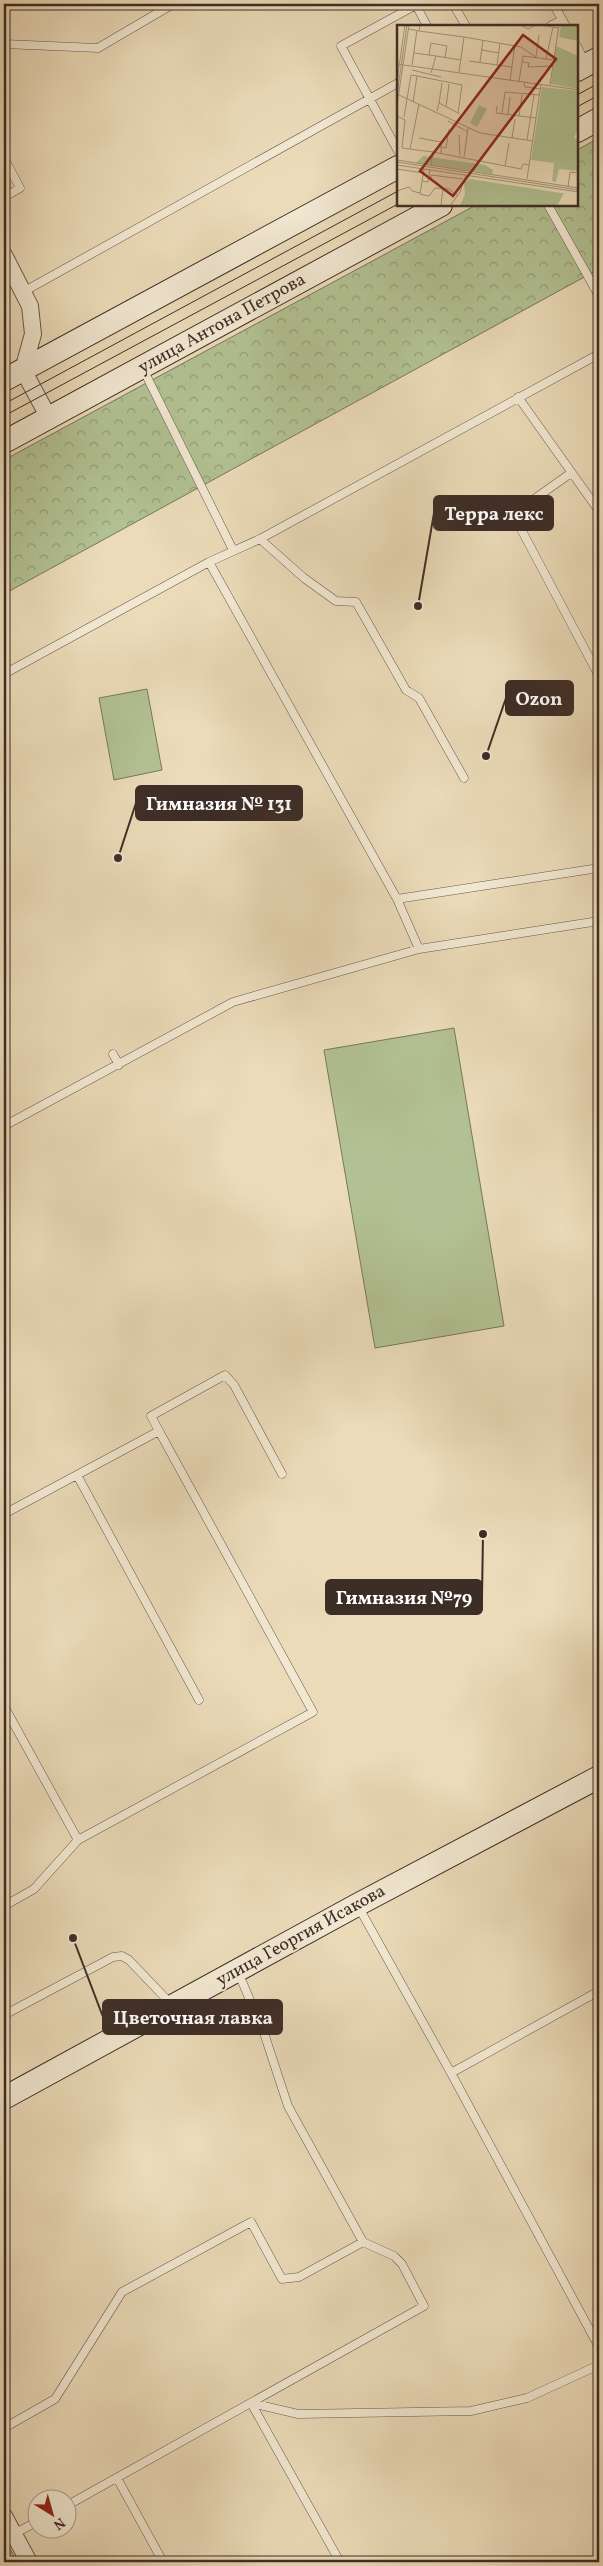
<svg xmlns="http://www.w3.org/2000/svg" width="603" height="2566" font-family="Vollkorn,serif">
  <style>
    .grass { fill: #b2c193; stroke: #78775d }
    .forest { fill: url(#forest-crowns); stroke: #78775d }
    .park { fill: url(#park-dots); stroke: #78775d }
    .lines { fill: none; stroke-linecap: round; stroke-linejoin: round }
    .lane-casing { stroke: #68584c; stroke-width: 9 }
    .street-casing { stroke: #68584c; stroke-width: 18 }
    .secondary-casing { stroke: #3d2d27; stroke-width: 24 }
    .lane { stroke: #f2e8d2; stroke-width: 8 }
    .street { stroke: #f2e8d2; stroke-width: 16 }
    .secondary { stroke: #f2e8d2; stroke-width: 22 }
    .tram { stroke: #3d2d27; stroke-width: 1 }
    .labels { text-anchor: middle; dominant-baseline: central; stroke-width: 4; stroke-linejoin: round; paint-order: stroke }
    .street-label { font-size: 18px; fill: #3d2d27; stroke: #f2e8d2 }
    .inset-road { fill: none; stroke: #a5957f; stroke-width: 1 }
    .view { fill: #8f2418; fill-opacity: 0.15; stroke: #8f2418; stroke-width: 2.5 }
    .inset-edge { fill: none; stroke: #3d2d27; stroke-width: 2.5 }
    .leader { fill: none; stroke: #3d2d27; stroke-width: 2 }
    .callout-dot { fill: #3d2d27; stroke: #f2e8d2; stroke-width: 2 }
    .callout { fill: #3d2d27; stroke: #3d2d27; stroke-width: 2 }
    .callout-label { font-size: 19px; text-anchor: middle; font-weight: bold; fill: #fff }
  </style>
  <defs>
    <pattern id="forest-crowns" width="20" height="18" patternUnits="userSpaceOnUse" patternTransform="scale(1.25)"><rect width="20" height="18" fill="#b2c193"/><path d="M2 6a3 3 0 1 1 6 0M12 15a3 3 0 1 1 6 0" fill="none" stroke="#929d78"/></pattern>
    <pattern id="park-dots" width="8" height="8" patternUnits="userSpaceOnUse" patternTransform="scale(1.25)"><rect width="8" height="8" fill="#b2c193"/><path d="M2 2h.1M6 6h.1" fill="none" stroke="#929d78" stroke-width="1.8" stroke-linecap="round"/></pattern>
  </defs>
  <rect width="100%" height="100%" fill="#ebdbb9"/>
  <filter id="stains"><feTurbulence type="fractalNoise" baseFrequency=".004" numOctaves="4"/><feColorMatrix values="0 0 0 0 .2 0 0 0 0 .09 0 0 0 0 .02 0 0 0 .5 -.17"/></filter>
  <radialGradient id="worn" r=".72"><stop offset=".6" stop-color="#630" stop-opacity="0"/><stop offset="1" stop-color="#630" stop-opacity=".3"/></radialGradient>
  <!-- grass -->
  <path class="grass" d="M 147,689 L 162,770 L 114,780 L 99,698 Z
    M 454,1028 L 504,1326 L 375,1348 L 324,1050 Z"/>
  <!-- forest -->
  <path class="forest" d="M 599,138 L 599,269 L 4,594 L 4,460 L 476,205 L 577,205 L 577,150 Z"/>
  <!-- park -->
  <path class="park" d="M 4,2537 L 17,2562 L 4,2562 Z"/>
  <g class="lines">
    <defs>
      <path id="lane" d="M 453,4 L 466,26
        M 553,4 L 566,26
        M 556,9 L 566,4
        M 550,26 L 562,20
        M 4,44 L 98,48 L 173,4
        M 577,46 L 585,62
        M 398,151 L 341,46 L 416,5 L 427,26
        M 4,158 L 20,188 L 4,197
        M 548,205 L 599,296
        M 23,292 L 398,83
        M 143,369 L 233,550
        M 518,397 L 599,511
        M 571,473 L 513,514 L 599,676
        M 260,539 L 304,578 L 336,601 L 356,602 L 406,690 L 419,698 L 464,778
        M 209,562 L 397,899 L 419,949
        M 4,674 L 209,562 L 260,539 L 599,354
        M 397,899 L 599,868
        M 113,1054 L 119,1065
        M 4,1126 L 233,1002 L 419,949 L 599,921
        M 77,1475 L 199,1700
        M 4,1514 L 159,1431 L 151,1416 L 225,1375 L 234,1385 L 282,1474
        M 4,1706 L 78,1840
        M 4,1906 L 34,1889 L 78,1840 L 313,1712 L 159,1431
        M 358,1906 L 451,2073 L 599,2347
        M 4,2015 L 113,1957 L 122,1956 L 129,1960 L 172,2005
        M 451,2073 L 599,1991
        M 251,2403 L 298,2414 L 471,2411 L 527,2398 L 599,2365
        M 251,2403 L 340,2562
        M 4,2428 L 55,2399 L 122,2292 L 251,2222 L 282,2279 L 299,2277 L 363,2242
        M 117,2478 L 163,2562
        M 68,2505 L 424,2306 L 402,2264 L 394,2256 L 363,2242 L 288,2106 L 264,2033 L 238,1972
        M 14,2534 L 38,2521"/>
      <path id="street" d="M 4,255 L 30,306 L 33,334 L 23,370 L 49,418
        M 4,2516 L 29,2562"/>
      <path id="secondary" d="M 577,70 L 599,58
        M 577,131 L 599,119
        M 4,380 L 398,167
        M 4,442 L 441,205
        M 4,2098 L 357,1905 L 599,1777"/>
    </defs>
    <!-- lane casing -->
    <use href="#lane" class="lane-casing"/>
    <!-- street casing -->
    <use href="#street" class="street-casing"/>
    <!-- secondary casing -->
    <use href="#secondary" class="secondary-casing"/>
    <!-- lane -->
    <use href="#lane" class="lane"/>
    <!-- street -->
    <use href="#street" class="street"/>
    <!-- secondary -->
    <use href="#secondary" class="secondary"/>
    <!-- tram -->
    <path class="tram" d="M 577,95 L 599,83
      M 577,107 L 599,95
      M 4,404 L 398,191
      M 4,416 L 398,204"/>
  </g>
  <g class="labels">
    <!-- street labels -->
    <g class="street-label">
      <text transform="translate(222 324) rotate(-29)">улица Антона Петрова</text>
      <text transform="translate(301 1936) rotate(-29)">улица Георгия Исакова</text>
    </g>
  </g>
  <!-- overview -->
  <g transform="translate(397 25)">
    <rect width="181" height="181" fill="#ebdbb9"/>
    <path d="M 82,80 L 90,84 L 80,102 L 73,98 Z" fill="#b2c193"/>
    <path d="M 26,131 L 88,140 L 96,145 L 95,149 L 19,138 Z" fill="#b2c193"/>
    <path d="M 164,0 L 181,0 L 181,16 L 162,12 ZM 159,21 L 181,31 L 181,64 L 154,59 ZM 145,62 L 181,66 L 181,103 L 177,113 L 181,114 L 181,146 L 162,144 L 159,157 L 155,156 L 157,138 L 134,135 ZM 73,154 L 164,168 L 167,168 L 160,181 L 63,181 L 68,169 L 67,157 Z" fill="#b2c193"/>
    <path class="inset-road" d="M 124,0 L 131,4 L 139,0M 144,0 L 161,3M 12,4 L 22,6 L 23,0M 22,6 L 67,12M 85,25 L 102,28M 17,28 L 32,30M 39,31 L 32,30 L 34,18 L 50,21 L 48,32M 139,32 L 142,10M 149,34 L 156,2M 72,36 L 115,42M 83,37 L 86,15M 126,37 L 132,38 L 131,42 L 156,41M 0,39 L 182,65M 15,40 L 20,5M 100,40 L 103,18M 15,45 L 44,52M 62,47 L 67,12 L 124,22 L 139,32M 34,48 L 39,31 L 64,35M 113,55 L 118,20M 0,56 L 8,0M 122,56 L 126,31 L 157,35M 127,57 L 128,62 L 144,64M 153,60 L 162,0M 0,70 L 10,0M 2,70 L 83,108 L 136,116M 16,77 L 20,51 L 65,60 L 61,88M 42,78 L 45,58M 0,80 L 12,0M 100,81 L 99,88 L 139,93M 49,82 L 52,59M 40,86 L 42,78 L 63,89M 105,88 L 108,67 L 143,70M 111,89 L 113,72M 0,91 L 8,95 L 5,123 L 36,127 L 34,140M 122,91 L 125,70M 7,92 L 14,50 L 20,51M 51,96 L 71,107M 62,110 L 63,131M 22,113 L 44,117 L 44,129M 115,113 L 118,94M 130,115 L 137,70M 44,122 L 49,123 L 52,104M 13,124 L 22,79M 36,127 L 124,144 L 126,139 L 132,140M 67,132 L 71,103M 0,135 L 182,163M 0,137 L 182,165M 0,140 L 0,144 L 26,148M 0,140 L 182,167M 108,141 L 112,118M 27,144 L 23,169 L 32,171 L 38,163 L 52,164 L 61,171M 34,154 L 34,150 L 66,154M 130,154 L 144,59M 25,156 L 31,157 L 33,144M 171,162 L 173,147 L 182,148M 0,166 L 12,162 L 15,166 L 23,168M 41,181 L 44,181 L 46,163M 53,181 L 63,167 L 69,150"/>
    <path class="view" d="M 126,10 L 159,34 L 56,171 L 23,146 Z"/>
    <rect width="181" height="181" class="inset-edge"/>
  </g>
  <!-- callouts -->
  <path class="leader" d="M418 606L434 513M486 756L506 698M118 858L136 803M483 1534L482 1597M73 1938L103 2017"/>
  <g class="callout-dot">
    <circle cx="418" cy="606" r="5"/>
    <circle cx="486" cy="756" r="5"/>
    <circle cx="118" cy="858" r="5"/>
    <circle cx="483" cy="1534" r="5"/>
    <circle cx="73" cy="1938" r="5"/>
  </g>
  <g class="callout">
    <rect x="434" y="496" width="119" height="34" rx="5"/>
    <rect x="506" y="681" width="67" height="34" rx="5"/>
    <rect x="136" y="786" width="166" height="34" rx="5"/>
    <rect x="326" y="1580" width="156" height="34" rx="5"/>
    <rect x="103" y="2000" width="179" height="34" rx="5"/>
  </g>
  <g class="callout-label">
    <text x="494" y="520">Терра лекс</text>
    <text x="539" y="705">Ozon</text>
    <text x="219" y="810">Гимназия № 131</text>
    <text x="404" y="1604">Гимназия №79</text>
    <text x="193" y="2024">Цветочная лавка</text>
  </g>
  <!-- margin -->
  <rect width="603" height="2566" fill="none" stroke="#ebdbb9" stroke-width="20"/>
  <rect x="5" y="5" width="593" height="2556" fill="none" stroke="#3d2d27" stroke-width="2.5"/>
  <rect x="10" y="10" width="583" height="2546" fill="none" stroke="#3d2d27"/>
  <!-- north arrow -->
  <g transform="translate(52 2514) rotate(143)"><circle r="24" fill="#f2e8d2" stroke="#aa9d8e"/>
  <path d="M0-4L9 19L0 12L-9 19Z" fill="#8f2418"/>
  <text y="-8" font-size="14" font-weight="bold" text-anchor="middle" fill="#3d2d27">N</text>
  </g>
  <rect width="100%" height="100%" filter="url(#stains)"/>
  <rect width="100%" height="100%" fill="url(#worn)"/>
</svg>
